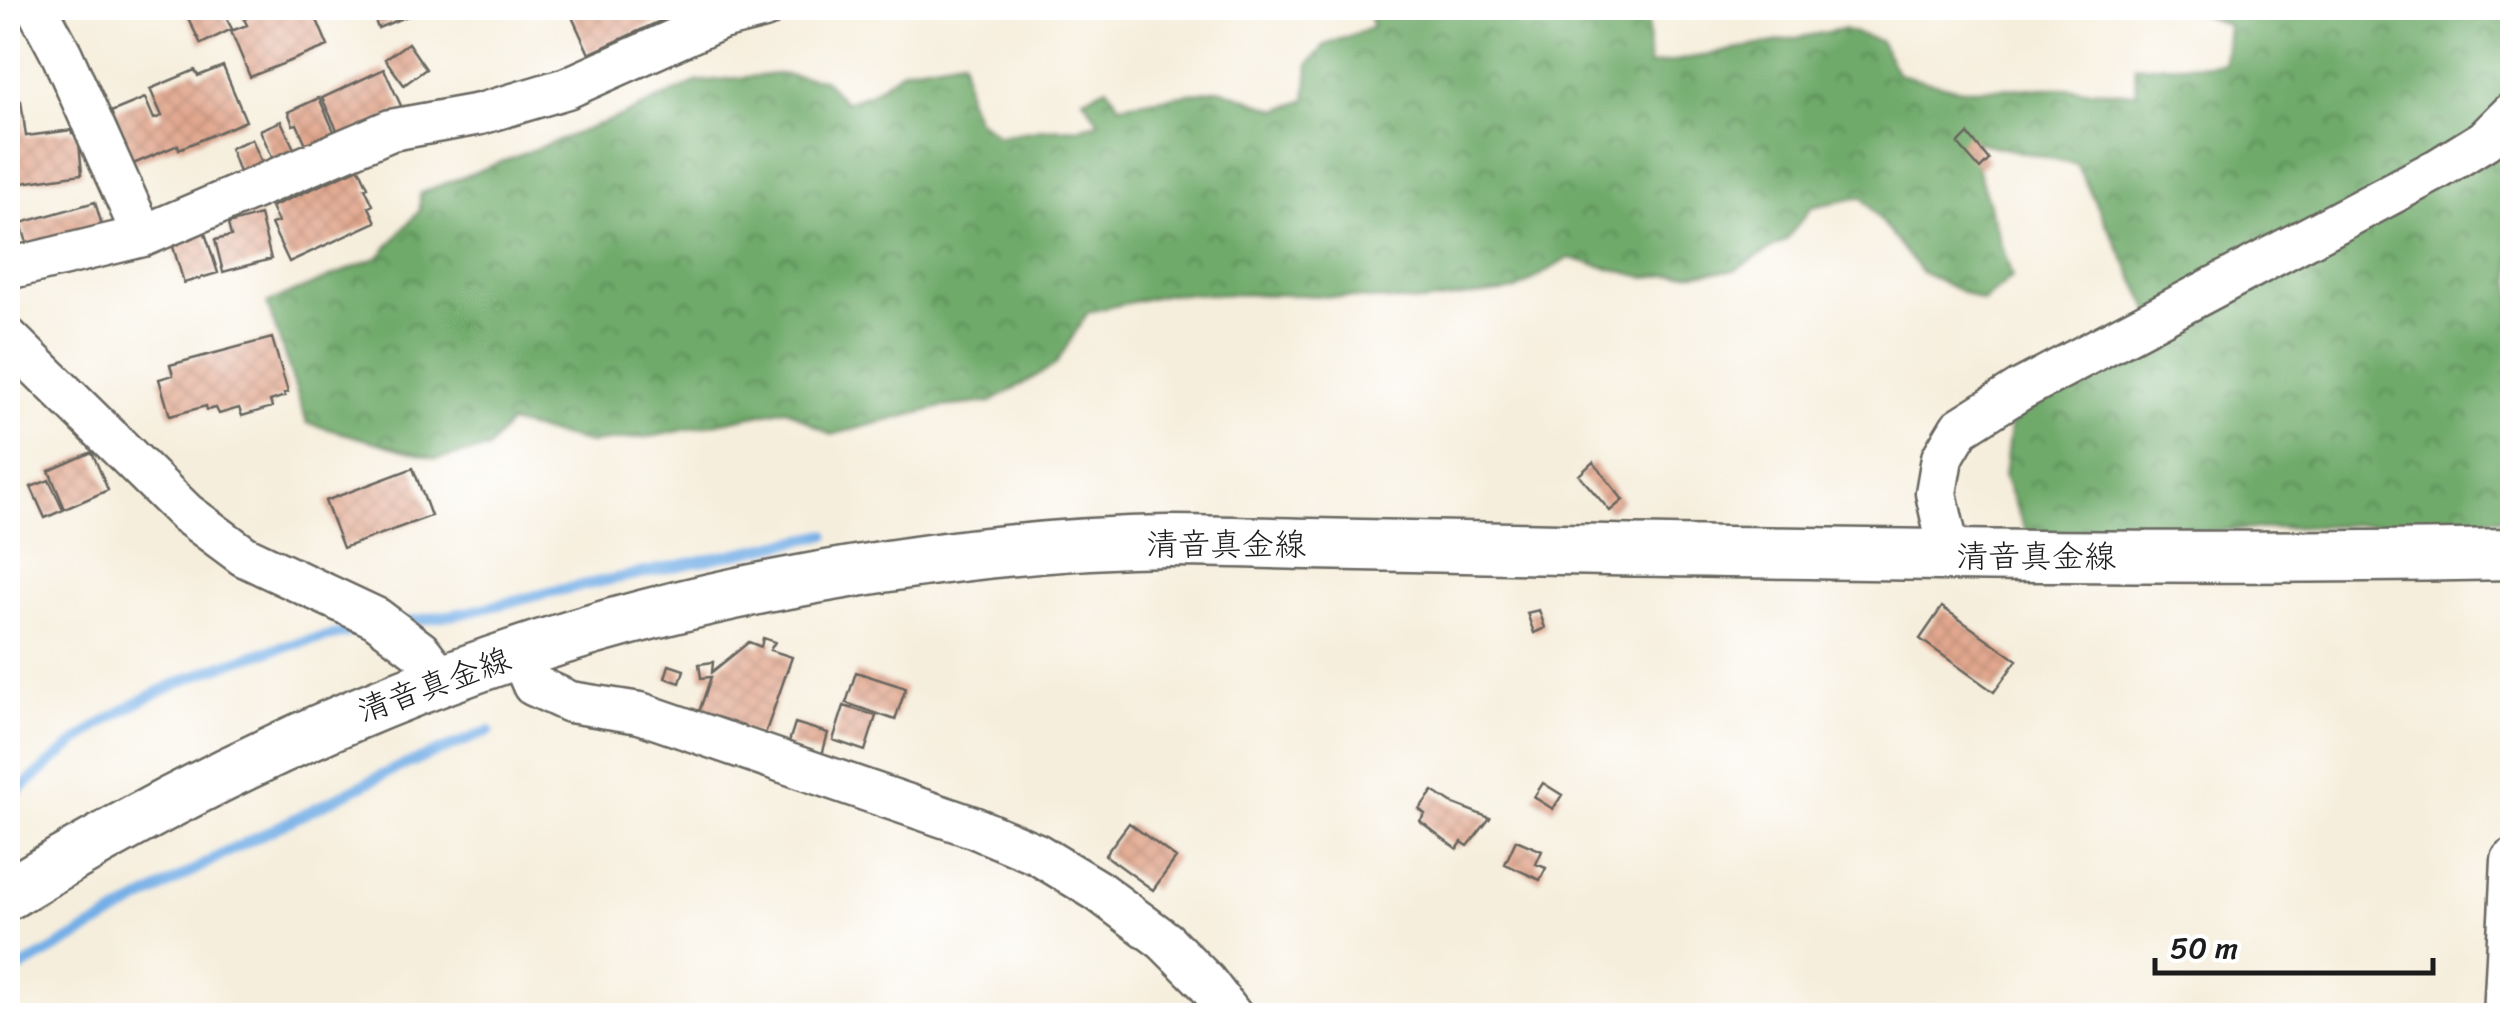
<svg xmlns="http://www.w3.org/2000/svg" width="2520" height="1023" font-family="Sriracha,'Klee One',sans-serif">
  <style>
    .forest { fill: url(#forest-crowns); stroke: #466343; stroke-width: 2.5 }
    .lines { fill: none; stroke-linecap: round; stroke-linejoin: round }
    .stream { stroke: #75afe6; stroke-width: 11 }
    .building { fill: url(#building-cross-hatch) }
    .minor-casing { stroke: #68665f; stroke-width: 45 }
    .major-casing { stroke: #68665f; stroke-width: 55 }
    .minor { stroke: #fff; stroke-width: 40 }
    .major { stroke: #fff; stroke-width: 50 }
    .labels { text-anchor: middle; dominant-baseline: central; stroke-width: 8; stroke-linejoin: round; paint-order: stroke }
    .street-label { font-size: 32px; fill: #1c1c1c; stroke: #fff }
  </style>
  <defs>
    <pattern id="forest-crowns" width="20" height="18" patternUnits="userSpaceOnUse" patternTransform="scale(2.5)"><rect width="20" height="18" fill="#6faa6a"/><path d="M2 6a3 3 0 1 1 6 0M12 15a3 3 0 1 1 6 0" fill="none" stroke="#5a8a56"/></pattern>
    <pattern id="building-cross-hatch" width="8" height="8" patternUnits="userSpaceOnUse" patternTransform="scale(2.5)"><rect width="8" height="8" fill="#e2a78e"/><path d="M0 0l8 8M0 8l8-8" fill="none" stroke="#c18f7a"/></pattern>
  </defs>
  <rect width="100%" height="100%" fill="#fff"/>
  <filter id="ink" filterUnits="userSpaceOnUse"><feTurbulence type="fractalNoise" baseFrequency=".01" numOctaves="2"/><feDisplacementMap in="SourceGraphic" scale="20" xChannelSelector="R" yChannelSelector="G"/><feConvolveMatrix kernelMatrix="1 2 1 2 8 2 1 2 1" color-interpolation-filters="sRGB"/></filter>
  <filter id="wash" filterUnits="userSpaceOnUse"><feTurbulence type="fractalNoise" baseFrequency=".0048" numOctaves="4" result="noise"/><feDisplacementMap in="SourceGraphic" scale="40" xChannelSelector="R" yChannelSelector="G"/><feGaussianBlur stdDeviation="2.25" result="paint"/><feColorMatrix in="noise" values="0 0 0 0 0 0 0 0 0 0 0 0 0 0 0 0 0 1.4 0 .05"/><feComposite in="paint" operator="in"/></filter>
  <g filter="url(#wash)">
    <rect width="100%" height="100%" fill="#f6eedc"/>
    <!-- forest -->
    <path class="forest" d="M 1367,8 L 1648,8 L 1649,66 L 1843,29 L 1880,41 L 1898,74 L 1960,89 L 2062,88 L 2137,93 L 2135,66 L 2224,64 L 2228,25 L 2182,8 L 2512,8 L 2512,518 L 2029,539 L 2004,477 L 2012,411 L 2161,332 L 2076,164 L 1976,142 L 1976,164 L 2012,277 L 1983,302 L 1921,272 L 1862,197 L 1811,207 L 1786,240 L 1735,270 L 1644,277 L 1569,258 L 1516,290 L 1422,302 L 1303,295 L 1168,294 L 1088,312 L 1055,365 L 991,402 L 942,407 L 831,435 L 786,409 L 655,436 L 590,443 L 509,423 L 488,449 L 436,459 L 307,423 L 267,303 L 379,257 L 420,210 L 420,193 L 622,116 L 696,82 L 777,74 L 824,79 L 844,102 L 869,94 L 904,69 L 963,59 L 968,97 L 977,120 L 999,136 L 1042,129 L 1079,128 L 1099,122 L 1083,98 L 1107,87 L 1119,105 L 1220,89 L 1278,110 L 1306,100 L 1309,64 L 1325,45 L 1373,27 Z"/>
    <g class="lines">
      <!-- stream -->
      <path class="stream" d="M 399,623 L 464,613 L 551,592 L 825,535
        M 8,798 C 39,775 66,747 98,726 C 180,672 275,645 371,628
        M 8,975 L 221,855 L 395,769 L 489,731"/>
    </g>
    <g id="blocks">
      <!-- building -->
      <path class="building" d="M 183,8 L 221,8 L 232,29 L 201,44 Z
        M 272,8 L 312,8 L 328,46 L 250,77 L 231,31 L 247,25 L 244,19 Z
        M 370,8 L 427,8 L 378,28 Z
        M 568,8 L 667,8 L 671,16 L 589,54 Z
        M 408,43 L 426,69 L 404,85 L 385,59 Z
        M 223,66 L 246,121 L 179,149 L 178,145 L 133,164 L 111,112 L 145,98 L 154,119 L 162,116 L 150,89 L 195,70 L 198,76 Z
        M 384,69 L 403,110 L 341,138 L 322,98 Z
        M 319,98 L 338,140 L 310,153 L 297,124 L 293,125 L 288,112 Z
        M 21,101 L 26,136 L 72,130 L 72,133 L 78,132 L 82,174 L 8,185 L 8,105 Z
        M 281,121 L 297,155 L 275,164 L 260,130 Z
        M 1968,134 L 1989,160 L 1980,169 L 1958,144 Z
        M 252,139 L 265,170 L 242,180 L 230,148 Z
        M 359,168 L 368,187 L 365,188 L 373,205 L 369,207 L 376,222 L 289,262 L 271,224 L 278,222 L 271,207 Z
        M 95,202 L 104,232 L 30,253 L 21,223 Z
        M 8,205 L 19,255 L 8,258 Z
        M 260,215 L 271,259 L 223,272 L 215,240 L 231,236 L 228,224 Z
        M 204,230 L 218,273 L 184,283 L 171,240 Z
        M 272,338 L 288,392 L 284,393 L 285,396 L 270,401 L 272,407 L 242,416 L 239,408 L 219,414 L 216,408 L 207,410 L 206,406 L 170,416 L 159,379 L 173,375 L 170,365 Z
        M 92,452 L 108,490 L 65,509 L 49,471 Z
        M 1593,462 L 1623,500 L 1610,511 L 1579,475 Z
        M 413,468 L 431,516 L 343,548 L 325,501 Z
        M 49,480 L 63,510 L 45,518 L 31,487 Z
        M 1942,607 L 2017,660 L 1994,692 L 1920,639 Z
        M 1539,610 L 1545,628 L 1534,633 L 1527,613 Z
        M 763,638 L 775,642 L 770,650 L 792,657 L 764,737 L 698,715 L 711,677 L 701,678 L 699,664 L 713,662 L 712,672 L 749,642 L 761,647 Z
        M 669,665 L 684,670 L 680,683 L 665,678 Z
        M 856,672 L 906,688 L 895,720 L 846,703 Z
        M 844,706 L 876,716 L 865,751 L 833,740 Z
        M 795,723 L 828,733 L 822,755 L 788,745 Z
        M 1543,783 L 1562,795 L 1553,809 L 1534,797 Z
        M 1433,791 L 1451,803 L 1490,818 L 1468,846 L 1462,842 L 1457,849 L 1420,821 L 1425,814 L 1419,809 Z
        M 1129,823 L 1176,858 L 1153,890 L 1105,855 Z
        M 1516,840 L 1542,851 L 1536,864 L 1546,868 L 1540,880 L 1505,864 Z"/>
    </g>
  </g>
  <g filter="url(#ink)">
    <use href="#blocks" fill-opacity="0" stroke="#68665f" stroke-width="2.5"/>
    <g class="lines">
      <defs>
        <path id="minor" d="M 37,8 L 62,55 L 143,236
          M 8,269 L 143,236 L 391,130 L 480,114 L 567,88 L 721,19 L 764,8
          M 8,338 L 186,513 L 244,556 L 376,618 L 421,652 L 442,679
          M 1950,556 L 1936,493 L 1942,458 L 1960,428 L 2020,390 L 2438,169 L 2485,140 L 2512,113
          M 519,653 L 533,685 L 570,702 L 640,713 L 973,827 L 1037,854 L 1098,891 L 1165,941 L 1206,982 L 1232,1016
          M 2504,1016 L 2512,860"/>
        <path id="major" d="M 8,894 C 250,747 503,637 783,584 C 910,560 1040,543 1168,541 C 1216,541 1263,543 1310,544 C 1410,546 1509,548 1608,550 C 1909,555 2211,560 2512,554"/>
      </defs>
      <!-- minor casing -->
      <use href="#minor" class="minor-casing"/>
      <!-- major casing -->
      <use href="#major" class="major-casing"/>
      <!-- minor -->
      <use href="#minor" class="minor"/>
      <!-- major -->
      <use href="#major" class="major"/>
    </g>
  </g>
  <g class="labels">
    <!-- street labels -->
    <g class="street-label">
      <text x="1226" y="544">清音真金線</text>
      <text x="2036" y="556">清音真金線</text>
      <text transform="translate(434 685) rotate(-20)">清音真金線</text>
    </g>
  </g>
  <!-- margin -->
  <rect width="2520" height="1023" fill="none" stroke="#fff" stroke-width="40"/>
  <!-- scale -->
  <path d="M2155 958v15h278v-15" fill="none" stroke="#1c1c1c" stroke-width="5"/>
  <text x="2170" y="958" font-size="30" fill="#1c1c1c" stroke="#ffffff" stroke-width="8" paint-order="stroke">50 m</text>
</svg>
